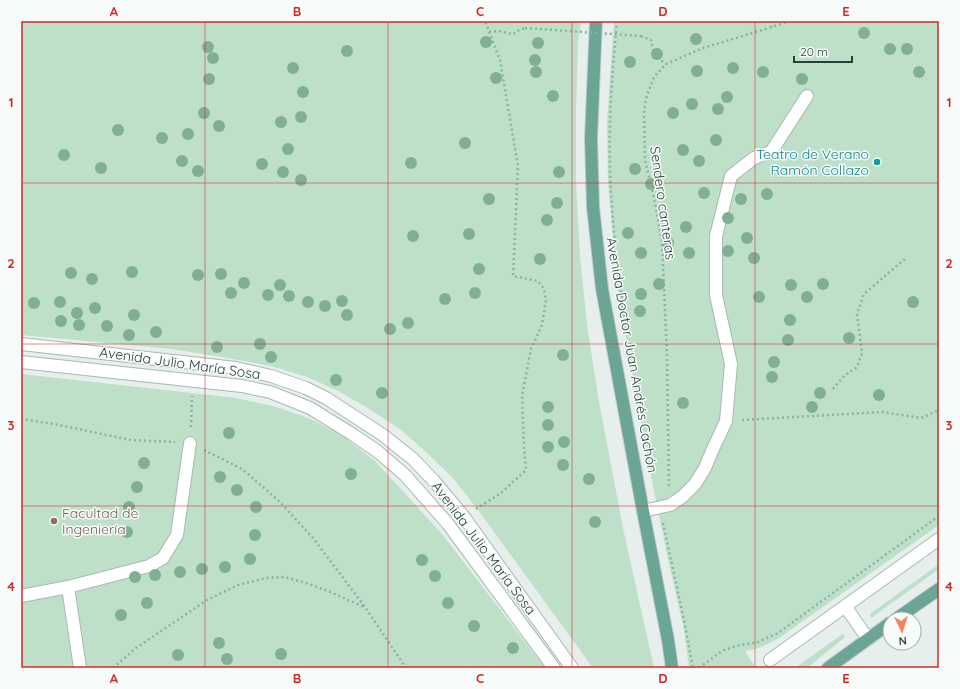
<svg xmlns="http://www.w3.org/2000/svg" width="960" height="689" font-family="Quicksand,sans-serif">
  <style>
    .green { fill: #bfe0c8 }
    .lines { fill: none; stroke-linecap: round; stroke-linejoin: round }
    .minor-casing { stroke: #a8b8b2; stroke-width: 14 }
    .major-casing { stroke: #c2cac8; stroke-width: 14 }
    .path { stroke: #86b3a5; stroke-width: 2.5; stroke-dasharray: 2 3; stroke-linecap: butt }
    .minor { stroke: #fff; stroke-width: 12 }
    .major { stroke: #6aa596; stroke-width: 12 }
    .path-bridge { stroke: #86b3a5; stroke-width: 2.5; stroke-dasharray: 2 3; stroke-linecap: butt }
    .tree { fill: #80af93 }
    .grid { fill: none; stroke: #d62828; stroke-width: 1; stroke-opacity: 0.55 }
    .culture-dot { fill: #0f9aa8; stroke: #f7fbf9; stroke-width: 1.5 }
    .education-dot { fill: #8d6e63; stroke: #f7fbf9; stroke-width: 1.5 }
    .labels { text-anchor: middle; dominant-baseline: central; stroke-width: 3; stroke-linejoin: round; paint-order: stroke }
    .culture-label { font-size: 14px; fill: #0d838f; stroke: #f7fbf9; text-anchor: end }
    .street-label { font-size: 14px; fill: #24423a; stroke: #f7fbf9 }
    .education-label { font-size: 14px; fill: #785e54; stroke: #f7fbf9; text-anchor: start }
    .neatline { fill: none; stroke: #d62828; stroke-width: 1.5 }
    .grid-label { font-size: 13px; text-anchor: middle; font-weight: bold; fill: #d62828 }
  </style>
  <rect width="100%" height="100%" fill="#e6efeb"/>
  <!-- green -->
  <path class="green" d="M 21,21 L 581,21 L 578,45 L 576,112 L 576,183 L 580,256 L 587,325 L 599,402 L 623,528 L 654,668 L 593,668 L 478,510 L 453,478 L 427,453 L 401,430 L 366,407 L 338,391 L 307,377 L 271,366 L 222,357 L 171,349 L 21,335 Z
    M 614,21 L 939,21 L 939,525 L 779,638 C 769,644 758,649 745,651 L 756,668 L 689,668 L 684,630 L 666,550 L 653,486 L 637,402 L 618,290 L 608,183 L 607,121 Z
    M 21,374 L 236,398 L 277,407 L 313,420 L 344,437 L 374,460 L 400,488 L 442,534 L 545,668 L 21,668 Z
    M 939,564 L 939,569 L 871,618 L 870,614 Z
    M 843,634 L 845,636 L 844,638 L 807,668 L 795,668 L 841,635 Z"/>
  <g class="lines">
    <defs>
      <path id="minor" d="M 21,344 L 236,368 L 271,376 L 306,388 L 326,398 L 383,435 L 413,459 L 434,481 L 464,517 L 572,668
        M 21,362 L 242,386 L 270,392 L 310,408 L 352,434 L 377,451 L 405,475 L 448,524 L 554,668
        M 643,511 L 670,505 L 682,497 L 695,484 L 705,468 L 712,451 L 726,421 L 731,364 L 716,295 L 716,236 L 731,176 L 754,158 L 771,152 L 807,96
        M 68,587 L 149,566 L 163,558 L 177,535 L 190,443
        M 21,596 L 68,587 L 80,668
        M 845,606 L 868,639
        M 770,660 L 939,539"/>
      <path id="major" d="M 596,21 L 591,138 L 593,207 L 602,289 L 643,511 L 668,640 L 672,668
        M 896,619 L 939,589
        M 828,668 L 890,623"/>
    </defs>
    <!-- minor casing -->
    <use href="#minor" class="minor-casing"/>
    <!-- major casing -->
    <use href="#major" class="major-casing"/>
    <!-- path -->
    <path class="path" d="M 617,21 C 614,54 611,88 610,122 C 608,187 615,255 625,319
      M 771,21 L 772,27
      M 938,21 L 939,22
      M 489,32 L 499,31 L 512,34 L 516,33 L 519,30 L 525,28
      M 641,36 L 651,40 L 654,54 L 659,59 L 666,64
      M 833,389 L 844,376 L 857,367 L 862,353 L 857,314 L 864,294 L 906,258
      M 21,419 L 54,424 L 131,440 L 175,442
      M 742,420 L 882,412 L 921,418 L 939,410
      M 191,427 L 192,396
      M 204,450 L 242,469 L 279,501 L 313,538 L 365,607 L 406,668
      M 669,486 L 667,357 L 662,242 L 654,198 L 645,160 L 644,114 L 646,98 L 654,77 L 666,64 L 703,48 L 772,27 L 789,21
      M 476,509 L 501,493 L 526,470 L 524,448 L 522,396 L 531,349 L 542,325 L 546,300 L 544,289 L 538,281 L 513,276 L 518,166 L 500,60 L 485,21
      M 663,523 L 684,620 L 693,668
      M 113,668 L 136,648 L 207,600 L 238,585 L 266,578 L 284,577 L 303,582 L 328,591 L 364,607
      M 699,668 L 722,651 L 736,646 L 758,642 L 778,633 L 939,516"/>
    <!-- minor -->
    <use href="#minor" class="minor"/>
    <!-- major -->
    <use href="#major" class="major"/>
    <!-- path-bridge -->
    <path class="path-bridge" d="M 525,28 L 641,36"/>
  </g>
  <!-- trees -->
  <g class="tree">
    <circle cx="864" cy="33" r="6"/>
    <circle cx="696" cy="39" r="6"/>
    <circle cx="486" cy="42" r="6"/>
    <circle cx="538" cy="43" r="6"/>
    <circle cx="208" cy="47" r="6"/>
    <circle cx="890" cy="49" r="6"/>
    <circle cx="907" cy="49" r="6"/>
    <circle cx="347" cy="51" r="6"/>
    <circle cx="657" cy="54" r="6"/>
    <circle cx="213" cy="58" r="6"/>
    <circle cx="535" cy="60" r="6"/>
    <circle cx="630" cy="62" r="6"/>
    <circle cx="293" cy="68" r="6"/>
    <circle cx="733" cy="68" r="6"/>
    <circle cx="697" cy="71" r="6"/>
    <circle cx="536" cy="72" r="6"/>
    <circle cx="763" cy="72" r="6"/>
    <circle cx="919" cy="72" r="6"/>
    <circle cx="496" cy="78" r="6"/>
    <circle cx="209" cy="79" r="6"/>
    <circle cx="802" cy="79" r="6"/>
    <circle cx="303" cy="92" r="6"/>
    <circle cx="553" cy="96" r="6"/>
    <circle cx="727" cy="97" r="6"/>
    <circle cx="692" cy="104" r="6"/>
    <circle cx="718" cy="109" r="6"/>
    <circle cx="204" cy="113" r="6"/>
    <circle cx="673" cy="113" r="6"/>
    <circle cx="301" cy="117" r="6"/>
    <circle cx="281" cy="122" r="6"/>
    <circle cx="219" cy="126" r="6"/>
    <circle cx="118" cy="130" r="6"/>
    <circle cx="188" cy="134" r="6"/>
    <circle cx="162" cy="138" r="6"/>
    <circle cx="716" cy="140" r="6"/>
    <circle cx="465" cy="143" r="6"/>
    <circle cx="288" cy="149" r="6"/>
    <circle cx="683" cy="150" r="6"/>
    <circle cx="64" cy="155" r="6"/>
    <circle cx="182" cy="161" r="6"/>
    <circle cx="699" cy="161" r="6"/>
    <circle cx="411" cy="163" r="6"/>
    <circle cx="262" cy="164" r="6"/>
    <circle cx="101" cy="168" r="6"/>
    <circle cx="635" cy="169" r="6"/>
    <circle cx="198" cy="171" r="6"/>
    <circle cx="283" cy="172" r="6"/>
    <circle cx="559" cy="172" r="6"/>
    <circle cx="301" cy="180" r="6"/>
    <circle cx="651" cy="184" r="6"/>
    <circle cx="704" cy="193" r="6"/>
    <circle cx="767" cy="194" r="6"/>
    <circle cx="489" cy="199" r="6"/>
    <circle cx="741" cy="199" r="6"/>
    <circle cx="557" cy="203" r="6"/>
    <circle cx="728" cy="218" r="6"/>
    <circle cx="547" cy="220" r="6"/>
    <circle cx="686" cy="227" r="6"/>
    <circle cx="628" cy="233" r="6"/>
    <circle cx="469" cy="234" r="6"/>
    <circle cx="413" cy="236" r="6"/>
    <circle cx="747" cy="238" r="6"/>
    <circle cx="668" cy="243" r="6"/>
    <circle cx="728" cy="251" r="6"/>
    <circle cx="641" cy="253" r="6"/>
    <circle cx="689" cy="253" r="6"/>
    <circle cx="754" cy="258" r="6"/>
    <circle cx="540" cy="259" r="6"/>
    <circle cx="479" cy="269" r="6"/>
    <circle cx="132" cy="272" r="6"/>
    <circle cx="71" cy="273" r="6"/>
    <circle cx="221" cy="274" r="6"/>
    <circle cx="198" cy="275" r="6"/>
    <circle cx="92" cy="279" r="6"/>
    <circle cx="244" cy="283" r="6"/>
    <circle cx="659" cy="284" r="6"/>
    <circle cx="823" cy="284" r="6"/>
    <circle cx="280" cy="285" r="6"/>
    <circle cx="791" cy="285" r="6"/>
    <circle cx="231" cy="293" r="6"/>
    <circle cx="475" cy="293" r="6"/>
    <circle cx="641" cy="294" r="6"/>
    <circle cx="268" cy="295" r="6"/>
    <circle cx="289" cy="296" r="6"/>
    <circle cx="759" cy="297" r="6"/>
    <circle cx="807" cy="297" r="6"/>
    <circle cx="445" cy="299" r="6"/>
    <circle cx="342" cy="301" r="6"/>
    <circle cx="60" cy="302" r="6"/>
    <circle cx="308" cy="302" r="6"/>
    <circle cx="913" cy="302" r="6"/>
    <circle cx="34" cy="303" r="6"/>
    <circle cx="325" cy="306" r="6"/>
    <circle cx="95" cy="308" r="6"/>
    <circle cx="640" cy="311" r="6"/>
    <circle cx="77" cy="313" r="6"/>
    <circle cx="134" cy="315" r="6"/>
    <circle cx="347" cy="315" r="6"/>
    <circle cx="790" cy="320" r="6"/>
    <circle cx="61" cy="321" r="6"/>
    <circle cx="408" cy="323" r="6"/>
    <circle cx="79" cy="325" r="6"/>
    <circle cx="107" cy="326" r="6"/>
    <circle cx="390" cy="329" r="6"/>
    <circle cx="156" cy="332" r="6"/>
    <circle cx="129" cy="335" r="6"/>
    <circle cx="849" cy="338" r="6"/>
    <circle cx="788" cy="340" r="6"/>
    <circle cx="260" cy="344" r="6"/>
    <circle cx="217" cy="347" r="6"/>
    <circle cx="563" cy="355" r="6"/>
    <circle cx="271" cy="357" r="6"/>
    <circle cx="774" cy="362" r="6"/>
    <circle cx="772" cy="377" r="6"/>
    <circle cx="336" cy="380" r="6"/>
    <circle cx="382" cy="393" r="6"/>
    <circle cx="820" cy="393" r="6"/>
    <circle cx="879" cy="395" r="6"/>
    <circle cx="683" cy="403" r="6"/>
    <circle cx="548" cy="407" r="6"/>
    <circle cx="812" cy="407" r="6"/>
    <circle cx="548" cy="425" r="6"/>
    <circle cx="229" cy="433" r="6"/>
    <circle cx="564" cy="442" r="6"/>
    <circle cx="548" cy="447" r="6"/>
    <circle cx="144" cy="463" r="6"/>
    <circle cx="563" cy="465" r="6"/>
    <circle cx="351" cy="474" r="6"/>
    <circle cx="220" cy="477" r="6"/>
    <circle cx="589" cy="479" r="6"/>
    <circle cx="137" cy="487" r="6"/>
    <circle cx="237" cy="490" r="6"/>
    <circle cx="129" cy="507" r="6"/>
    <circle cx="256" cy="507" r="6"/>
    <circle cx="595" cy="522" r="6"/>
    <circle cx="127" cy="532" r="6"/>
    <circle cx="255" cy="535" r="6"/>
    <circle cx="250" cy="559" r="6"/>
    <circle cx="422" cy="560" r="6"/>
    <circle cx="225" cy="567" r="6"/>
    <circle cx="202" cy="569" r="6"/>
    <circle cx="180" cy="572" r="6"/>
    <circle cx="155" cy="575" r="6"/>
    <circle cx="435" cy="576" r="6"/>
    <circle cx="135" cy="577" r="6"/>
    <circle cx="147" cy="603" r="6"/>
    <circle cx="448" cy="603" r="6"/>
    <circle cx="121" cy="615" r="6"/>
    <circle cx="474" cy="626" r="6"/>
    <circle cx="219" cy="643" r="6"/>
    <circle cx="513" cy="648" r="6"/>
    <circle cx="281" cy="654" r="6"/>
    <circle cx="178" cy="655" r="6"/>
    <circle cx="227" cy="659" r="6"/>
  </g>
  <!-- grid -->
  <path class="grid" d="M 205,21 L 205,668M 388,21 L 388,668M 572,21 L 572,668M 755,21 L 755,668M 21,183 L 939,183M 21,344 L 939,344M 21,506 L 939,506"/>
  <!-- markers -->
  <circle class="culture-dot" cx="877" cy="162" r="4"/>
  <circle class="education-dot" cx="54" cy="521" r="4"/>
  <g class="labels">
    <!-- culture labels -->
    <g class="culture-label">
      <text x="869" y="154">Teatro de Verano<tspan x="869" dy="16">Ramón Collazo</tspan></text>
    </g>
    <!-- street labels -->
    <g class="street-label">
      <text transform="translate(663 203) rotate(82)">Sendero canteras</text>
      <text transform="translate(632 355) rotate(80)">Avenida Doctor Juan Andrés Cachón</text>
      <text transform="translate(180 363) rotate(8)">Avenida Julio María Sosa</text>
      <text transform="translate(484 548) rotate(53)">Avenida Julio María Sosa</text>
    </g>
    <!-- education labels -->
    <g class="education-label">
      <text x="62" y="513">Facultad de<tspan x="62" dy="16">Ingeniería</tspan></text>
    </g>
  </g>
  <!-- border -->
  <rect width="960" height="689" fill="none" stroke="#f7fbf9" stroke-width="44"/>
  <!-- north arrow -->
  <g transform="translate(902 631) rotate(176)"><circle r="19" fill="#f7fbf9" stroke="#a3b1ad"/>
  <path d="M0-3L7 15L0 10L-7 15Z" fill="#f4845f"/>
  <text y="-6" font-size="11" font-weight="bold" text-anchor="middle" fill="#24423a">N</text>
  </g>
  <!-- scale -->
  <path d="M794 56v6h58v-6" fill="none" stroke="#24423a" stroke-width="2"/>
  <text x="800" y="56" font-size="12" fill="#24423a" stroke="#f7fbf9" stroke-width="3" paint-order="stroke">20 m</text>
  <rect x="22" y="22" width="916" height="645" class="neatline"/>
  <g class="grid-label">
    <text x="114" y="16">A</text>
    <text x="297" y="16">B</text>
    <text x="480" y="16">C</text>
    <text x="663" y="16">D</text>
    <text x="846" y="16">E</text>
    <text x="11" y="107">1</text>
    <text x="949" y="107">1</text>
    <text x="11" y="268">2</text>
    <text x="949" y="268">2</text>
    <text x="11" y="430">3</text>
    <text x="949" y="430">3</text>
    <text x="11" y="591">4</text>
    <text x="949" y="591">4</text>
    <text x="114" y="683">A</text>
    <text x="297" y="683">B</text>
    <text x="480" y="683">C</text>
    <text x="663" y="683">D</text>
    <text x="846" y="683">E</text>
  </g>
</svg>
